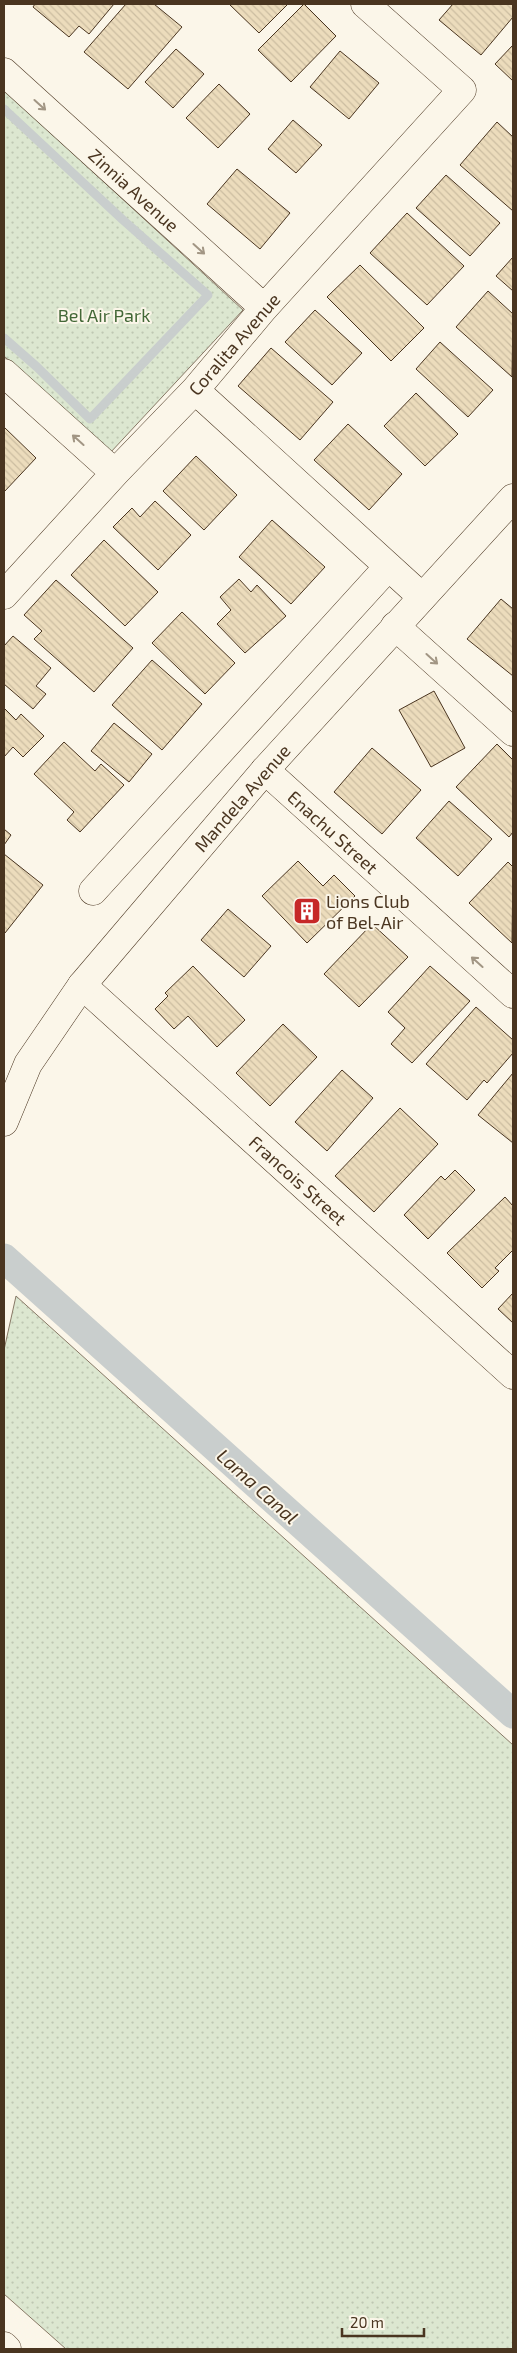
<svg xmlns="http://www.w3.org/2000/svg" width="517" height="2353" font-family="'Exo 2',sans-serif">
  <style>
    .grass { fill: url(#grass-dots); stroke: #887966 }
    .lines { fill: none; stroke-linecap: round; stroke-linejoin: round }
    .stream { stroke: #c9cecd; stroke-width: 9 }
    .canal { stroke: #c9cecd; stroke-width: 29 }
    .building { fill: url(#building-back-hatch); stroke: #4a3520 }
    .minor-casing { stroke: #4a3520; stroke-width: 29 }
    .major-casing { stroke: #4a3520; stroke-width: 29 }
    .minor { stroke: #fbf6e9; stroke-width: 28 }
    .major { stroke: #fbf6e9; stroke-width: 28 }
    .oneway { stroke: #a29684 }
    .labels { text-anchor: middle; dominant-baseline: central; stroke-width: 4; stroke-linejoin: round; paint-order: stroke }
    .street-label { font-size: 18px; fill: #4a3520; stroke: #fbf6e9 }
    .park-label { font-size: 18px; fill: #436837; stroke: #fbf6e9 }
    .poi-label { font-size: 18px; fill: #4a3520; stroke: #fbf6e9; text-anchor: start }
    .water-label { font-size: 19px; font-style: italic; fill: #4a3520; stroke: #fbf6e9 }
  </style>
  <defs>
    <pattern id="grass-dots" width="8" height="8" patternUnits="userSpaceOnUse" patternTransform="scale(1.25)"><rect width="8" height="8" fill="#dce7d0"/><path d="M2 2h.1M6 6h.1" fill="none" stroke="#bec7b2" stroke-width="1.8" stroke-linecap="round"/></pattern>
    <pattern id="building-back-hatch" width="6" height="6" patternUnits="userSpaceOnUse" patternTransform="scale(1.25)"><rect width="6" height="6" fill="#ecdcbc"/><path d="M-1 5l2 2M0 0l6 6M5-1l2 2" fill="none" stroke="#ccbda1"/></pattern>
  </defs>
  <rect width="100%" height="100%" fill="#fbf6e9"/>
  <!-- grass -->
  <path class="grass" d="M 4,90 L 243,310 L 110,453 L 4,356 Z
    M 16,1296 L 513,1745 L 513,2349 L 66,2349 L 4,2294 L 4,1350 Z"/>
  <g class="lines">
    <!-- stream -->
    <path class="stream" d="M 4,109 L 123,220 L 208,295 L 90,419 L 37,367 L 4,338"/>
    <!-- canal -->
    <path class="canal" d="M 4,1258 L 513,1714"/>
  </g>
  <!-- building -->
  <path class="building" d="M 35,4 L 114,4 L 89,34 L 79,26 L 69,37 L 33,7 Z
    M 126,4 L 154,4 L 182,27 L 128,89 L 84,52 Z
    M 229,4 L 288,4 L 259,33 Z
    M 304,4 L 336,36 L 291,82 L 258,50 Z
    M 453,4 L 513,4 L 513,17 L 481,55 L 439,20 Z
    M 513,45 L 513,81 L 495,64 Z
    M 176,49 L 204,74 L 173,108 L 145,82 Z
    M 340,51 L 379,83 L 349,119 L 310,87 Z
    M 219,84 L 250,114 L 218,148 L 186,118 Z
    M 293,120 L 322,145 L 296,173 L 268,149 Z
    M 497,122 L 513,137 L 513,211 L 460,165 Z
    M 237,169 L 290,213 L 260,249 L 207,204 Z
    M 446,175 L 500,223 L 470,256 L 416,208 Z
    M 407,213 L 464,266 L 427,305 L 370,253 Z
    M 513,257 L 513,291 L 496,276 Z
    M 360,265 L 424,328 L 391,361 L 327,297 Z
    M 488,291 L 513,314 L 512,377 L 456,327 Z
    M 315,310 L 362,353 L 332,385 L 285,342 Z
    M 440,342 L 493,390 L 468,417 L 416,369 Z
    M 271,348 L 333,402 L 300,440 L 238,386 Z
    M 416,393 L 458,434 L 425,466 L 384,426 Z
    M 348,424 L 402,474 L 369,510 L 314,460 Z
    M 4,427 L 36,458 L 4,492 Z
    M 196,456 L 237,495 L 204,530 L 163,491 Z
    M 155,501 L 191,535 L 158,570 L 113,527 L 132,508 L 140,517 Z
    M 272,520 L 325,567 L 291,604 L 239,557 Z
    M 104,540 L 158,592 L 125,626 L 71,575 Z
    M 239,579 L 251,592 L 257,585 L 286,616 L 245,653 L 217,624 L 231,610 L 220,597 Z
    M 56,580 L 133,648 L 94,692 L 34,639 L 42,631 L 24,615 Z
    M 501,599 L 513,609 L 513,676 L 467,639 Z
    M 182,612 L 235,663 L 205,694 L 152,643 Z
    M 13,636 L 51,668 L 36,686 L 46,694 L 33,709 L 4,684 L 4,646 Z
    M 152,660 L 202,704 L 162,750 L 112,705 Z
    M 434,691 L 465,748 L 431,767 L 399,710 Z
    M 4,708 L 16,720 L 21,714 L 44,736 L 23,757 L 13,747 L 4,757 Z
    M 114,723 L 152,754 L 129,782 L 91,751 Z
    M 64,742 L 95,771 L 101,764 L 124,785 L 80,832 L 67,820 L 74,812 L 34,774 Z
    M 497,744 L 513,760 L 513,832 L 509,837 L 456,787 Z
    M 372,748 L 421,790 L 382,834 L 334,792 Z
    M 449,801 L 492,839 L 458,876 L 416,838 Z
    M 4,829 L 11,835 L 4,845 Z
    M 4,854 L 43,885 L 5,933 L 4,932 Z
    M 298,861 L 323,886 L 334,875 L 355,896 L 307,943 L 262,896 Z
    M 508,862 L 513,867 L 512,943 L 469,903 Z
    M 228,909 L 271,946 L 244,977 L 201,940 Z
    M 372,924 L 408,957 L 359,1007 L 324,974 Z
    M 193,966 L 245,1020 L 217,1047 L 188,1016 L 174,1029 L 155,1009 L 168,996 L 165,993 Z
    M 430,966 L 470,1001 L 412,1063 L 391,1044 L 405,1028 L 388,1012 Z
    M 476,1007 L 513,1040 L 513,1053 L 487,1083 L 484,1080 L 467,1100 L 426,1064 Z
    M 283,1024 L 317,1057 L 270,1106 L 236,1073 Z
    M 342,1070 L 373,1098 L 327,1151 L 295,1122 Z
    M 513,1073 L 513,1143 L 478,1115 Z
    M 400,1108 L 438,1144 L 374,1212 L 335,1176 Z
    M 455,1170 L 475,1190 L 428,1239 L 404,1215 L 441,1176 L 445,1180 Z
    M 505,1197 L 513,1206 L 513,1250 L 495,1268 L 499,1271 L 482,1288 L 447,1253 Z
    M 513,1293 L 513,1323 L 498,1309 Z"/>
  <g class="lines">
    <defs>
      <path id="minor" d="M 4,72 L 264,308
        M 4,373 L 115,473
        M 195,390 L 422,597
        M 4,595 L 115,473 L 195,390 L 264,308 L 462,90 L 365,4
        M 395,626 L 513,732
        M 265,770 L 513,994
        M 93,891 L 388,567
        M 82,985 L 513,1375
        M 4,2346 L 7,2349"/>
      <path id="major" d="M 4,1122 L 28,1064 L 82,985 L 265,770 L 513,498"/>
    </defs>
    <!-- minor casing -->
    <use href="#minor" class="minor-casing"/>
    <!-- major casing -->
    <use href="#major" class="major-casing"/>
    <!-- minor -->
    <use href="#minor" class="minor"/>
    <!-- major -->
    <use href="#major" class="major"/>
  </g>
  <!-- one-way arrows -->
  <defs><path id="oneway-shaft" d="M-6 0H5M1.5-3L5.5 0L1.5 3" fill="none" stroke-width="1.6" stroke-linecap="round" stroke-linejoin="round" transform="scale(1.25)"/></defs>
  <g class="oneway">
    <use href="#oneway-shaft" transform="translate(40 105) rotate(42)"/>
    <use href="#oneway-shaft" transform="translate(199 249) rotate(42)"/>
    <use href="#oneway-shaft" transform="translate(78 440) rotate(-138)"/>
    <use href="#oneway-shaft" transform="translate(432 659) rotate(42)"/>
    <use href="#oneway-shaft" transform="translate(477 962) rotate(-138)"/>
  </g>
  <!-- icons -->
  <defs>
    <symbol id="building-square" viewBox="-11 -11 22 22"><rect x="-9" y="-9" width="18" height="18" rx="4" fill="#c62828" stroke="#fbf6e9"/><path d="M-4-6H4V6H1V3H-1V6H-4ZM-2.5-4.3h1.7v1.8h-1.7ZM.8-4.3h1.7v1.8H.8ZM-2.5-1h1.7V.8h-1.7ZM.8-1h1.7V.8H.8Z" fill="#fff"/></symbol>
  </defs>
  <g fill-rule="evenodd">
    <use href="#building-square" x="291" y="895" width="32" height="32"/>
  </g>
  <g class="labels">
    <!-- street labels -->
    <g class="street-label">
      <text transform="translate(134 190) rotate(42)">Zinnia Avenue</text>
      <text transform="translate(234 344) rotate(-49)">Coralita Avenue</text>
      <text transform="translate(242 798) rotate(-49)">Mandela Avenue</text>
      <text transform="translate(333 832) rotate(42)">Enachu Street</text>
      <text transform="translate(298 1180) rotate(42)">Francois Street</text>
    </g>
    <!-- park labels -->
    <g class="park-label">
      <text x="104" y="315">Bel Air Park</text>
    </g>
    <!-- poi labels -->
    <g class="poi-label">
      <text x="326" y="901">Lions Club<tspan x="326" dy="21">of Bel-Air</tspan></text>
    </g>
    <!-- water labels -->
    <g class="water-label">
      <text transform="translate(258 1486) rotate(42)">Lama Canal</text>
    </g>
  </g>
  <!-- border -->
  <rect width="517" height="2353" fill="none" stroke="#4a3520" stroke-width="10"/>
  <!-- scale -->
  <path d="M342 2328v8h82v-8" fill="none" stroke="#4a3520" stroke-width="2.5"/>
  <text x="350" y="2328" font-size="15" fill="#4a3520" stroke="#fbf6e9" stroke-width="4" paint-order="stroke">20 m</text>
</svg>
